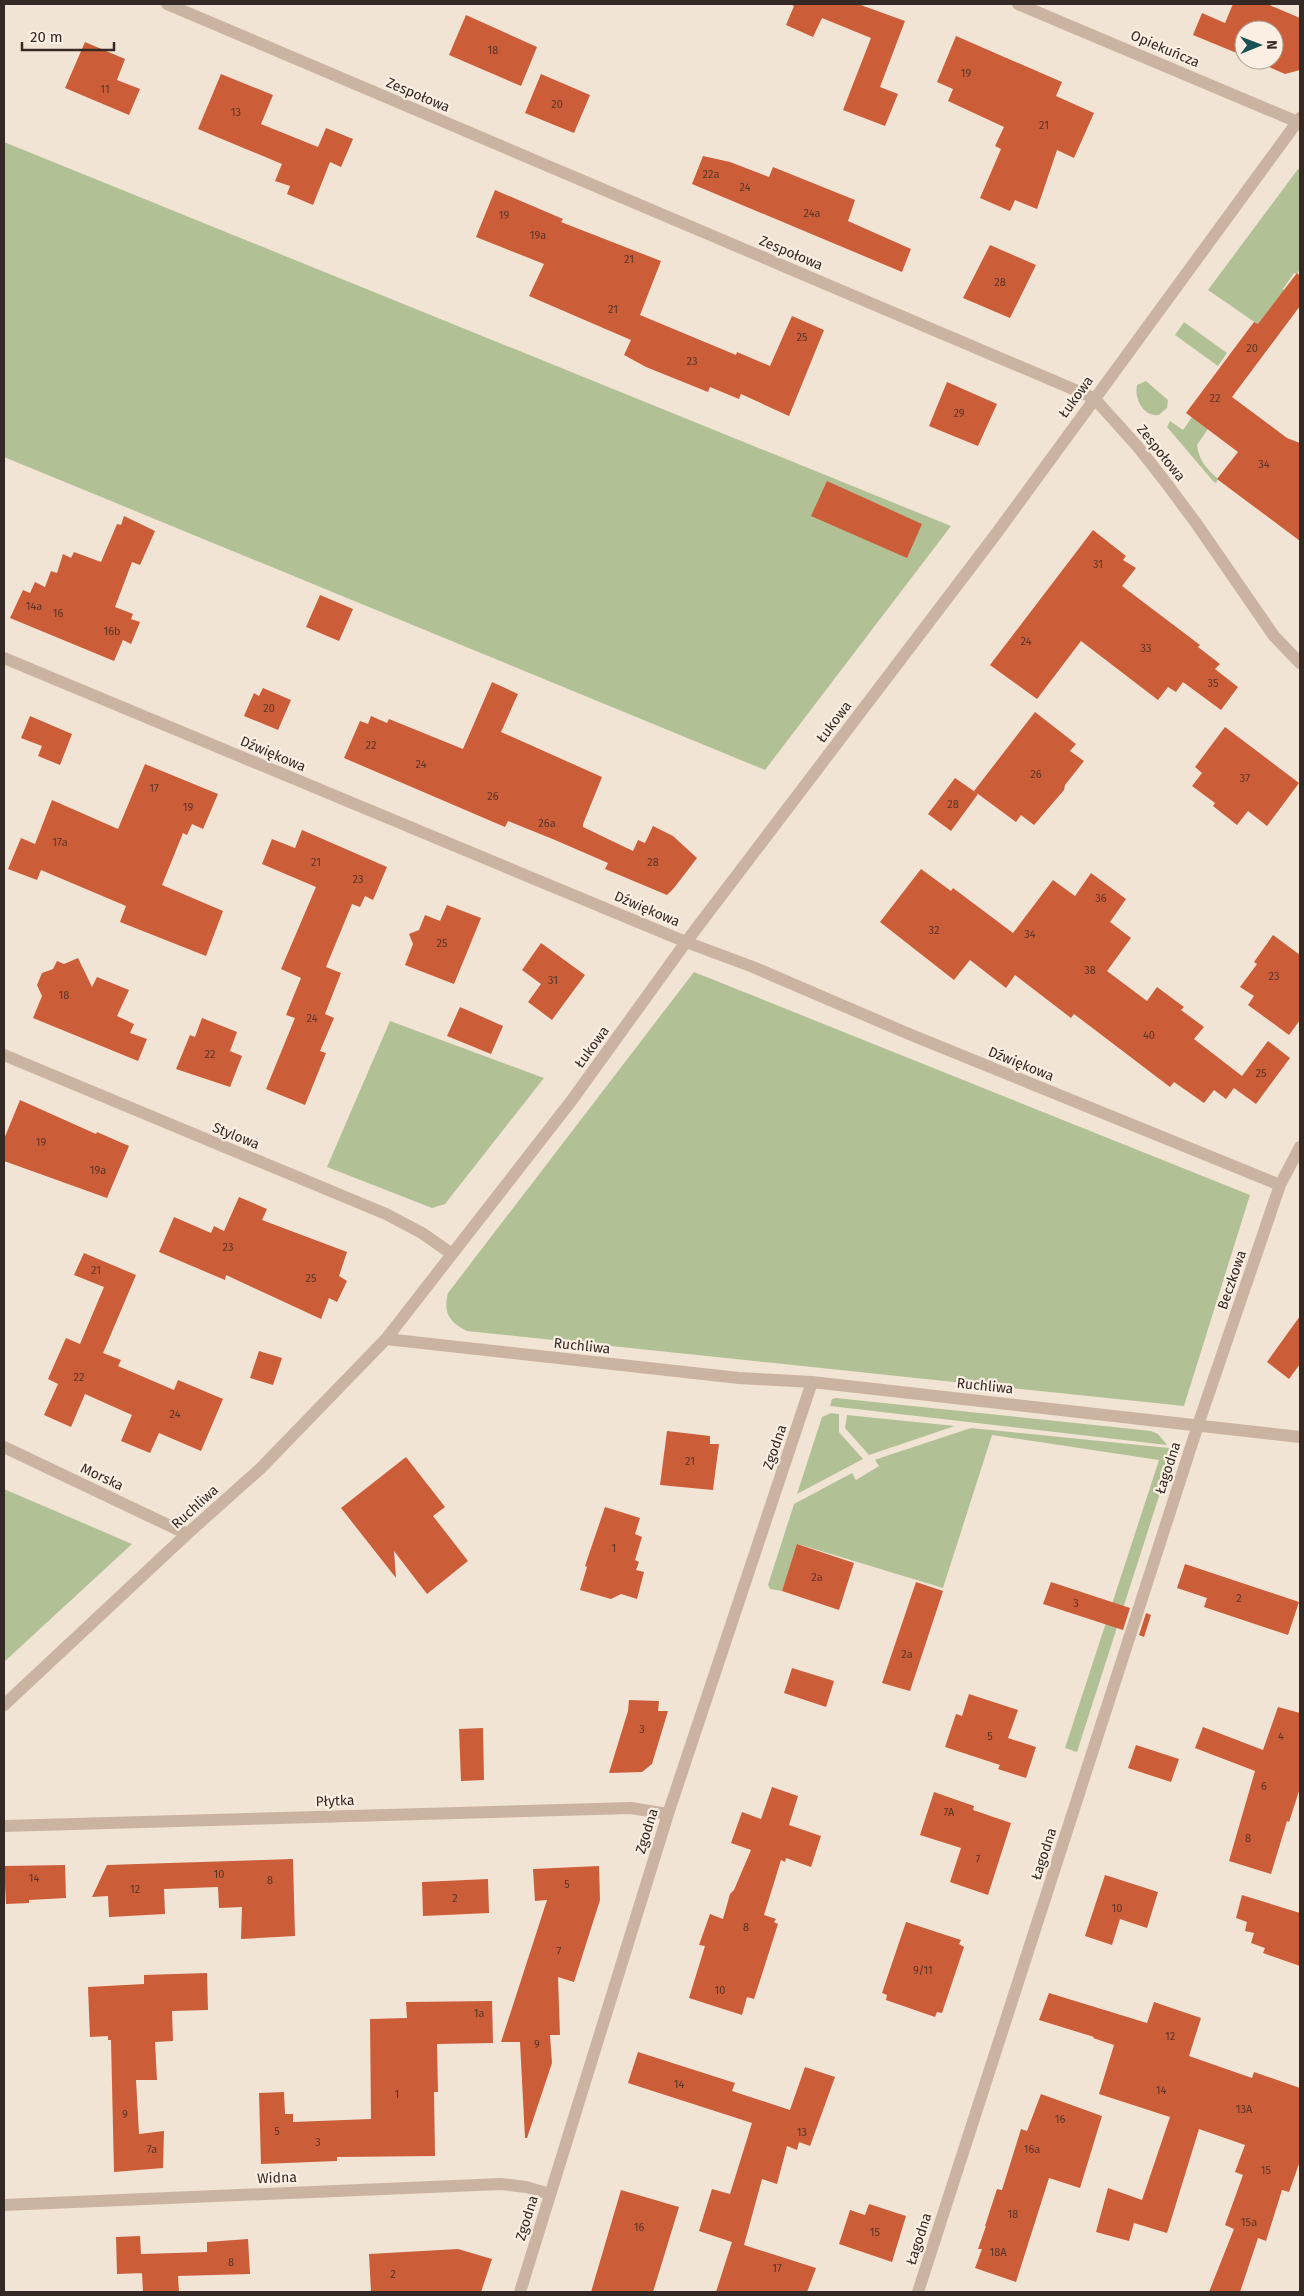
<svg xmlns="http://www.w3.org/2000/svg" width="1304" height="2296" font-family="'Fira Sans',sans-serif">
  <style>
    .green { fill: #b2c195 }
    .building { fill: #cc5d39 }
    .lines { fill: none; stroke-linecap: round; stroke-linejoin: round }
    .minor { stroke: #cab4a1; stroke-width: 12 }
    .labels { text-anchor: middle; dominant-baseline: central; stroke-width: 4.5; stroke-linejoin: round; paint-order: stroke }
    .number-label { font-size: 11px; fill: #5a3629 }
    .street-label { font-size: 14px; fill: #342924; stroke: #faefe2 }
  </style>
  <rect width="100%" height="100%" fill="#f2e4d5"/>
  <!-- green -->
  <path class="green" d="M 4,142 L 951,526 L 765,770 L 4,457 Z
    M 1298,169 L 1300,170 L 1300,269 L 1297,274 L 1294,273 L 1283,289 L 1285,291 L 1266,330 L 1208,290 Z
    M 1184,322 L 1227,353 L 1218,366 L 1175,335 Z
    M 1146,381 L 1168,400 L 1167,408 L 1159,415 C 1143,417 1134,398 1137,385 Z
    M 1192,417 L 1208,429 L 1197,445 C 1199,461 1207,469 1218,479 L 1216,483 L 1213,481 L 1167,427 L 1170,421 L 1183,430 Z
    M 694,972 L 1250,1195 L 1184,1406 L 467,1331 C 449,1322 443,1313 448,1293 Z
    M 390,1021 L 544,1078 L 445,1204 L 432,1208 L 327,1167 Z
    M 836,1398 L 1151,1431 L 1158,1434 L 1167,1445 L 830,1406 L 832,1399 Z
    M 831,1413 L 839,1414 L 839,1432 L 863,1459 L 797,1494 L 822,1417 Z
    M 847,1415 L 955,1426 L 869,1455 L 845,1428 Z
    M 971,1428 L 1169,1448 L 1170,1462 L 1077,1752 L 1065,1748 L 1159,1460 L 992,1435 L 943,1588 L 798,1544 L 782,1591 L 770,1589 L 768,1585 L 794,1504 L 852,1473 L 856,1480 L 879,1466 L 875,1460 L 877,1459 Z
    M 4,1489 L 132,1544 L 4,1662 Z"/>
  <!-- building -->
  <path class="building" d="M 790,4 L 858,4 L 905,21 L 880,87 L 898,94 L 885,126 L 843,110 L 871,38 L 822,18 L 813,37 L 786,25 L 794,6 Z
    M 1233,4 L 1267,4 L 1300,18 L 1300,70 L 1285,74 L 1253,60 L 1274,60 L 1274,30 L 1244,30 L 1244,56 L 1193,35 L 1202,13 L 1225,23 Z
    M 466,15 L 537,47 L 521,86 L 449,55 Z
    M 956,36 L 1062,82 L 1056,96 L 1094,113 L 1074,158 L 1057,150 L 1037,209 L 1015,200 L 1010,211 L 980,198 L 1001,149 L 995,146 L 1004,127 L 948,101 L 953,89 L 937,82 Z
    M 85,42 L 125,59 L 117,80 L 140,89 L 129,115 L 65,88 Z
    M 221,74 L 273,95 L 261,124 L 318,147 L 326,128 L 353,139 L 341,167 L 330,162 L 313,205 L 287,194 L 290,186 L 275,181 L 282,164 L 198,129 Z
    M 541,74 L 590,95 L 574,133 L 525,113 Z
    M 703,156 L 730,162 L 769,177 L 773,167 L 855,200 L 848,221 L 911,249 L 902,272 L 692,184 Z
    M 495,190 L 563,219 L 561,222 L 661,261 L 640,315 L 736,355 L 737,352 L 770,366 L 792,316 L 824,330 L 789,416 L 741,394 L 739,399 L 710,387 L 708,392 L 646,367 L 624,355 L 631,340 L 529,296 L 544,264 L 476,237 Z
    M 990,245 L 1036,265 L 1010,318 L 963,298 Z
    M 1297,273 L 1300,276 L 1300,306 L 1232,397 L 1287,438 L 1300,443 L 1300,541 L 1217,479 L 1238,452 L 1186,413 L 1254,322 L 1258,324 Z
    M 947,382 L 997,404 L 978,446 L 929,426 Z
    M 827,481 L 922,524 L 907,558 L 811,516 Z
    M 124,516 L 155,531 L 140,565 L 132,562 L 115,607 L 133,614 L 131,619 L 140,622 L 131,644 L 123,640 L 114,661 L 10,618 L 23,590 L 30,593 L 35,582 L 45,587 L 51,571 L 57,573 L 63,554 L 71,558 L 74,552 L 101,562 L 117,524 L 121,525 Z
    M 1093,530 L 1126,556 L 1123,560 L 1136,568 L 1122,586 L 1200,645 L 1198,647 L 1220,664 L 1215,669 L 1238,687 L 1221,710 L 1183,682 L 1176,692 L 1168,687 L 1158,700 L 1081,641 L 1037,699 L 990,665 Z
    M 320,595 L 353,609 L 339,641 L 306,627 Z
    M 492,682 L 518,694 L 501,732 L 602,777 L 583,824 L 583,827 L 633,851 L 638,840 L 645,843 L 653,826 L 673,836 L 697,858 L 674,888 L 667,895 L 605,869 L 608,863 L 555,840 L 508,821 L 505,827 L 344,758 L 360,721 L 368,724 L 371,716 L 387,723 L 389,719 L 463,749 Z
    M 263,688 L 291,700 L 278,730 L 244,716 L 254,693 L 259,696 Z
    M 1035,712 L 1076,744 L 1070,751 L 1084,761 L 1065,785 L 1064,790 L 1034,825 L 1021,815 L 1016,822 L 974,791 Z
    M 30,716 L 72,734 L 60,765 L 38,756 L 42,746 L 21,738 Z
    M 1225,727 L 1299,783 L 1267,826 L 1248,811 L 1237,825 L 1213,806 L 1215,803 L 1192,786 L 1202,773 L 1195,767 Z
    M 145,764 L 218,794 L 203,829 L 192,824 L 187,835 L 183,833 L 162,885 L 223,911 L 206,956 L 120,922 L 126,906 L 41,870 L 37,880 L 8,869 L 21,838 L 35,844 L 52,800 L 118,829 Z
    M 955,778 L 978,794 L 951,831 L 928,814 Z
    M 302,830 L 387,867 L 373,900 L 365,896 L 360,907 L 352,904 L 326,967 L 341,973 L 325,1014 L 334,1018 L 320,1051 L 326,1053 L 305,1105 L 266,1089 L 295,1018 L 286,1015 L 301,978 L 281,969 L 316,887 L 262,864 L 272,839 L 295,848 Z
    M 921,869 L 951,891 L 953,888 L 1013,933 L 1053,880 L 1075,896 L 1091,873 L 1126,899 L 1110,922 L 1131,938 L 1107,971 L 1147,1001 L 1157,987 L 1184,1007 L 1181,1010 L 1204,1027 L 1194,1039 L 1242,1076 L 1268,1041 L 1290,1058 L 1256,1104 L 1234,1088 L 1226,1099 L 1214,1090 L 1204,1103 L 1174,1082 L 1170,1087 L 1074,1014 L 1071,1018 L 1015,975 L 1006,988 L 970,960 L 954,980 L 880,922 Z
    M 447,905 L 481,918 L 454,984 L 405,965 L 413,944 L 409,934 L 419,930 L 425,915 L 440,921 Z
    M 1273,935 L 1300,955 L 1300,1020 L 1289,1035 L 1248,1005 L 1254,996 L 1240,987 L 1257,964 L 1254,962 Z
    M 541,943 L 585,975 L 552,1020 L 528,1002 L 541,984 L 522,970 Z
    M 78,958 L 92,987 L 97,977 L 129,990 L 117,1016 L 134,1024 L 130,1033 L 147,1039 L 138,1061 L 33,1018 L 42,996 L 37,985 L 42,973 L 53,969 L 57,961 L 64,964 Z
    M 460,1007 L 503,1026 L 491,1054 L 447,1036 Z
    M 202,1018 L 237,1032 L 230,1051 L 242,1056 L 230,1087 L 176,1069 L 190,1035 L 195,1037 Z
    M 20,1100 L 96,1134 L 97,1132 L 129,1146 L 107,1198 L 4,1161 L 4,1139 Z
    M 239,1197 L 267,1209 L 262,1220 L 347,1252 L 339,1276 L 347,1281 L 337,1302 L 329,1298 L 321,1319 L 226,1275 L 225,1280 L 159,1252 L 174,1217 L 211,1233 L 214,1226 L 224,1231 Z
    M 84,1253 L 136,1275 L 103,1353 L 121,1360 L 118,1366 L 174,1390 L 178,1380 L 223,1399 L 201,1451 L 159,1433 L 150,1453 L 121,1441 L 132,1415 L 85,1394 L 71,1427 L 44,1415 L 58,1384 L 48,1379 L 66,1338 L 80,1344 L 104,1287 L 74,1275 Z
    M 1300,1316 L 1300,1364 L 1289,1379 L 1267,1362 Z
    M 259,1351 L 282,1358 L 273,1385 L 250,1378 Z
    M 667,1431 L 710,1436 L 710,1444 L 719,1444 L 713,1490 L 660,1485 Z
    M 406,1457 L 445,1507 L 433,1516 L 468,1561 L 427,1594 L 394,1551 L 396,1578 L 341,1508 Z
    M 605,1507 L 640,1518 L 635,1534 L 642,1537 L 635,1560 L 639,1562 L 636,1570 L 644,1572 L 637,1599 L 621,1594 L 611,1599 L 580,1590 L 587,1567 L 585,1566 Z
    M 797,1544 L 854,1563 L 839,1610 L 782,1591 Z
    M 1185,1564 L 1299,1602 L 1288,1635 L 1204,1607 L 1207,1598 L 1177,1588 Z
    M 916,1582 L 943,1591 L 910,1691 L 882,1683 Z
    M 1051,1582 L 1130,1608 L 1123,1630 L 1043,1604 Z
    M 1146,1613 L 1151,1615 L 1144,1637 L 1139,1635 Z
    M 792,1668 L 834,1681 L 826,1707 L 784,1693 Z
    M 969,1694 L 1018,1710 L 1008,1738 L 1036,1747 L 1026,1778 L 998,1769 L 1000,1765 L 945,1747 L 956,1714 L 962,1716 Z
    M 629,1700 L 659,1701 L 658,1711 L 668,1711 L 652,1764 L 642,1772 L 609,1773 L 628,1711 Z
    M 1278,1707 L 1300,1713 L 1300,1788 L 1289,1822 L 1287,1821 L 1271,1874 L 1229,1861 L 1255,1771 L 1195,1748 L 1203,1727 L 1263,1750 Z
    M 483,1728 L 484,1780 L 461,1781 L 459,1729 Z
    M 1136,1745 L 1179,1759 L 1171,1782 L 1128,1768 Z
    M 772,1787 L 798,1796 L 789,1825 L 821,1836 L 811,1867 L 786,1858 L 785,1862 L 781,1860 L 764,1915 L 776,1919 L 774,1922 L 778,1924 L 754,1999 L 747,1997 L 742,2015 L 689,1998 L 705,1946 L 699,1945 L 710,1914 L 723,1919 L 730,1894 L 734,1890 L 751,1850 L 731,1843 L 742,1812 L 761,1819 Z
    M 934,1792 L 974,1806 L 973,1810 L 1011,1823 L 988,1895 L 950,1882 L 961,1848 L 920,1835 Z
    M 293,1859 L 295,1936 L 241,1939 L 242,1907 L 219,1908 L 218,1887 L 164,1889 L 165,1914 L 109,1917 L 108,1896 L 92,1897 L 107,1865 Z
    M 65,1865 L 66,1898 L 29,1900 L 29,1903 L 6,1904 L 4,1866 Z
    M 599,1866 L 600,1900 L 574,1982 L 558,1977 L 560,2035 L 550,2035 L 552,2063 L 527,2138 L 525,2138 L 520,2042 L 501,2042 L 547,1900 L 535,1901 L 533,1869 Z
    M 1105,1875 L 1158,1892 L 1147,1928 L 1120,1919 L 1112,1945 L 1085,1936 Z
    M 488,1879 L 489,1913 L 423,1916 L 422,1882 Z
    M 1242,1895 L 1300,1913 L 1300,1966 L 1263,1953 L 1265,1948 L 1251,1943 L 1254,1933 L 1245,1931 L 1247,1922 L 1236,1918 Z
    M 906,1922 L 961,1940 L 959,1944 L 964,1947 L 942,2013 L 937,2012 L 935,2017 L 886,2000 L 887,1995 L 882,1993 Z
    M 207,1973 L 208,2010 L 172,2011 L 173,2041 L 155,2042 L 157,2080 L 136,2080 L 139,2134 L 164,2131 L 163,2168 L 114,2172 L 111,2040 L 108,2040 L 108,2036 L 90,2037 L 88,1987 L 144,1984 L 144,1975 Z
    M 1049,1993 L 1147,2023 L 1154,2002 L 1201,2018 L 1189,2056 L 1252,2078 L 1254,2072 L 1300,2088 L 1300,2161 L 1289,2192 L 1282,2190 L 1266,2241 L 1258,2238 L 1240,2292 L 1209,2292 L 1234,2229 L 1225,2225 L 1243,2175 L 1235,2172 L 1245,2145 L 1199,2129 L 1167,2233 L 1134,2223 L 1129,2241 L 1096,2232 L 1108,2188 L 1142,2200 L 1170,2117 L 1099,2094 L 1114,2045 L 1093,2038 L 1094,2037 L 1039,2020 Z
    M 492,2001 L 493,2043 L 437,2044 L 438,2092 L 434,2092 L 435,2156 L 337,2157 L 337,2161 L 261,2164 L 259,2093 L 284,2092 L 285,2114 L 293,2114 L 293,2122 L 371,2119 L 370,2019 L 407,2018 L 406,2002 Z
    M 638,2052 L 735,2083 L 732,2091 L 790,2110 L 805,2067 L 835,2077 L 810,2146 L 799,2142 L 797,2150 L 787,2146 L 777,2184 L 762,2179 L 744,2245 L 816,2268 L 807,2292 L 716,2292 L 732,2242 L 699,2231 L 712,2189 L 730,2194 L 752,2123 L 628,2083 Z
    M 1041,2094 L 1102,2116 L 1080,2188 L 1049,2178 L 1016,2282 L 975,2268 L 982,2249 L 978,2249 L 986,2226 L 985,2226 L 997,2189 L 1002,2190 L 1021,2129 L 1027,2131 Z
    M 621,2190 L 679,2207 L 653,2292 L 591,2292 Z
    M 869,2204 L 906,2216 L 892,2262 L 839,2244 L 850,2210 L 865,2215 Z
    M 140,2236 L 142,2273 L 117,2274 L 116,2237 Z
    M 248,2239 L 250,2274 L 178,2276 L 179,2292 L 143,2292 L 141,2254 L 207,2252 L 207,2242 Z
    M 458,2249 L 492,2259 L 481,2292 L 371,2292 L 369,2254 Z"/>
  <g class="lines">
    <!-- minor -->
    <path class="minor" d="M 167,4 L 1094,398 L 1138,447 L 1164,480 L 1196,523 L 1274,636 L 1300,663
      M 1018,4 L 1300,123
      M 4,658 L 686,942 L 753,967 L 909,1034 L 1280,1185
      M 4,1055 L 386,1214 L 422,1233 L 452,1254
      M 386,1339 L 739,1378 L 812,1382 L 1300,1437
      M 4,1447 L 187,1534
      M 4,1705 L 187,1534 L 260,1469 L 386,1339 L 572,1100 L 686,942 L 996,534 L 1300,118
      M 4,1826 L 631,1808 L 668,1814
      M 4,2205 L 501,2184 L 526,2187 L 550,2194
      M 520,2292 L 668,1814 L 812,1382
      M 918,2292 L 1198,1425 L 1280,1185 L 1300,1147"/>
  </g>
  <g class="labels">
    <!-- number labels -->
    <g class="number-label">
      <text x="493" y="50">18</text>
      <text x="966" y="73">19</text>
      <text x="105" y="89">11</text>
      <text x="557" y="104">20</text>
      <text x="236" y="112">13</text>
      <text x="1044" y="125">21</text>
      <text x="711" y="174">22a</text>
      <text x="745" y="187">24</text>
      <text x="812" y="213">24a</text>
      <text x="504" y="215">19</text>
      <text x="538" y="235">19a</text>
      <text x="629" y="259">21</text>
      <text x="1000" y="282">28</text>
      <text x="613" y="309">21</text>
      <text x="802" y="337">25</text>
      <text x="1252" y="348">20</text>
      <text x="692" y="361">23</text>
      <text x="1215" y="398">22</text>
      <text x="959" y="413">29</text>
      <text x="1264" y="464">34</text>
      <text x="1098" y="564">31</text>
      <text x="34" y="606">14a</text>
      <text x="58" y="613">16</text>
      <text x="112" y="631">16b</text>
      <text x="1026" y="641">24</text>
      <text x="1146" y="648">33</text>
      <text x="1213" y="683">35</text>
      <text x="269" y="708">20</text>
      <text x="371" y="745">22</text>
      <text x="421" y="764">24</text>
      <text x="1036" y="774">26</text>
      <text x="1245" y="778">37</text>
      <text x="154" y="788">17</text>
      <text x="493" y="796">26</text>
      <text x="953" y="804">28</text>
      <text x="188" y="807">19</text>
      <text x="547" y="823">26a</text>
      <text x="60" y="842">17a</text>
      <text x="316" y="862">21</text>
      <text x="653" y="862">28</text>
      <text x="358" y="879">23</text>
      <text x="1101" y="898">36</text>
      <text x="934" y="930">32</text>
      <text x="1030" y="934">34</text>
      <text x="442" y="943">25</text>
      <text x="1090" y="970">38</text>
      <text x="1274" y="976">23</text>
      <text x="553" y="980">31</text>
      <text x="64" y="995">18</text>
      <text x="312" y="1018">24</text>
      <text x="1149" y="1035">40</text>
      <text x="210" y="1054">22</text>
      <text x="1261" y="1073">25</text>
      <text x="41" y="1142">19</text>
      <text x="98" y="1170">19a</text>
      <text x="228" y="1247">23</text>
      <text x="96" y="1270">21</text>
      <text x="311" y="1278">25</text>
      <text x="79" y="1377">22</text>
      <text x="175" y="1414">24</text>
      <text x="690" y="1461">21</text>
      <text x="614" y="1548">1</text>
      <text x="817" y="1577">2a</text>
      <text x="1239" y="1598">2</text>
      <text x="1076" y="1603">3</text>
      <text x="907" y="1654">2a</text>
      <text x="642" y="1729">3</text>
      <text x="990" y="1736">5</text>
      <text x="1281" y="1736">4</text>
      <text x="1264" y="1786">6</text>
      <text x="949" y="1812">7A</text>
      <text x="1248" y="1838">8</text>
      <text x="978" y="1859">7</text>
      <text x="219" y="1874">10</text>
      <text x="34" y="1878">14</text>
      <text x="270" y="1880">8</text>
      <text x="567" y="1884">5</text>
      <text x="135" y="1889">12</text>
      <text x="455" y="1898">2</text>
      <text x="1117" y="1908">10</text>
      <text x="746" y="1927">8</text>
      <text x="559" y="1951">7</text>
      <text x="923" y="1970">9/11</text>
      <text x="720" y="1990">10</text>
      <text x="479" y="2013">1a</text>
      <text x="1170" y="2036">12</text>
      <text x="537" y="2044">9</text>
      <text x="679" y="2084">14</text>
      <text x="1161" y="2090">14</text>
      <text x="397" y="2094">1</text>
      <text x="1244" y="2109">13A</text>
      <text x="125" y="2114">9</text>
      <text x="1060" y="2119">16</text>
      <text x="277" y="2131">5</text>
      <text x="802" y="2132">13</text>
      <text x="318" y="2142">3</text>
      <text x="152" y="2149">7a</text>
      <text x="1032" y="2149">16a</text>
      <text x="1266" y="2170">15</text>
      <text x="1013" y="2214">18</text>
      <text x="1249" y="2222">15a</text>
      <text x="639" y="2227">16</text>
      <text x="875" y="2232">15</text>
      <text x="998" y="2252">18A</text>
      <text x="231" y="2262">8</text>
      <text x="777" y="2268">17</text>
      <text x="393" y="2274">2</text>
    </g>
    <!-- street labels -->
    <g class="street-label">
      <text transform="translate(1165 49) rotate(23)">Opiekuńcza</text>
      <text transform="translate(418 95) rotate(23)">Zespołowa</text>
      <text transform="translate(791 253) rotate(23)">Zespołowa</text>
      <text transform="translate(1076 397) rotate(-54)">Łukowa</text>
      <text transform="translate(1161 453) rotate(51)">Zespołowa</text>
      <text transform="translate(834 722) rotate(-53)">Łukowa</text>
      <text transform="translate(273 754) rotate(23)">Dźwiękowa</text>
      <text transform="translate(647 909) rotate(23)">Dźwiękowa</text>
      <text transform="translate(592 1047) rotate(-54)">Łukowa</text>
      <text transform="translate(1021 1064) rotate(22)">Dźwiękowa</text>
      <text transform="translate(236 1136) rotate(22)">Stylowa</text>
      <text transform="translate(1232 1280) rotate(-71)">Beczkowa</text>
      <text transform="translate(582 1346) rotate(6)">Ruchliwa</text>
      <text transform="translate(985 1386) rotate(6)">Ruchliwa</text>
      <text transform="translate(775 1447) rotate(-71)">Zgodna</text>
      <text transform="translate(1168 1468) rotate(-72)">Łagodna</text>
      <text transform="translate(102 1477) rotate(25)">Morska</text>
      <text transform="translate(195 1507) rotate(-42)">Ruchliwa</text>
      <text transform="translate(335 1801) rotate(-2)">Płytka</text>
      <text transform="translate(647 1831) rotate(-73)">Zgodna</text>
      <text transform="translate(1044 1854) rotate(-72)">Łagodna</text>
      <text transform="translate(277 2178) rotate(-2)">Widna</text>
      <text transform="translate(527 2218) rotate(-73)">Zgodna</text>
      <text transform="translate(919 2239) rotate(-72)">Łagodna</text>
    </g>
  </g>
  <!-- border -->
  <rect width="1304" height="2296" fill="none" stroke="#342924" stroke-width="10"/>
  <!-- north arrow -->
  <g transform="translate(1259 45) rotate(89)"><circle r="24" fill="#faefe2" stroke="#aba096"/>
  <path d="M0-4L9 19L0 12L-9 19Z" fill="#185257"/>
  <text y="-8" font-size="14" font-weight="bold" text-anchor="middle" fill="#342924">N</text>
  </g>
  <!-- scale -->
  <path d="M22 42v8h92v-8" fill="none" stroke="#342924" stroke-width="2.5"/>
  <text x="30" y="42" font-size="15" fill="#342924" stroke="#faefe2" stroke-width="4" paint-order="stroke">20 m</text>
</svg>
